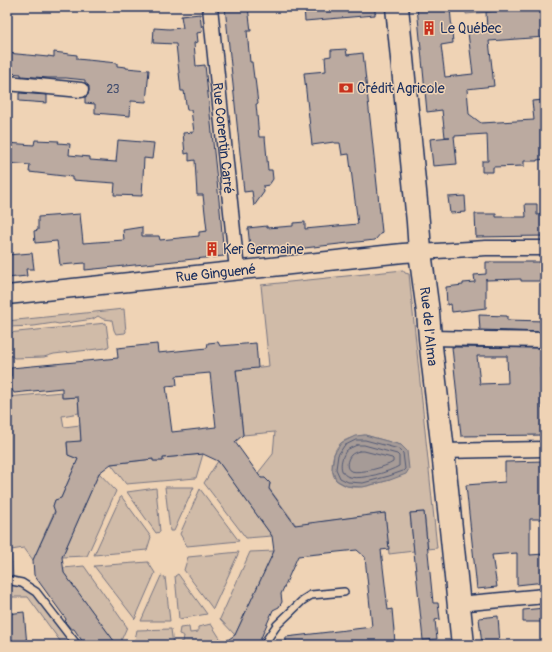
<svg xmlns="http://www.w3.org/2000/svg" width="552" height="652" font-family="Pangolin,sans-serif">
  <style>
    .green { fill: #d0bba8; stroke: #767583; fill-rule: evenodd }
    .water { fill: #a69b97; stroke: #6e7080 }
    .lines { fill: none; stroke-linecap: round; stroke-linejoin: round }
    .shore { stroke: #535a75; stroke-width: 1 }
    .building { fill: #bbaaa0; stroke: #1b2f5e; fill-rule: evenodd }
    .service-casing { stroke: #1b2f5e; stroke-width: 10 }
    .minor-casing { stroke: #1b2f5e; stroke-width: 17 }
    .tertiary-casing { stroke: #1b2f5e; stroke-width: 21 }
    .primary-casing { stroke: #1b2f5e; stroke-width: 25 }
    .service { stroke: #efd3b5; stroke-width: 7 }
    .minor { stroke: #efd3b5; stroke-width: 14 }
    .tertiary { stroke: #efd3b5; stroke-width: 18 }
    .primary { stroke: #efd3b5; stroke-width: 22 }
    .labels { text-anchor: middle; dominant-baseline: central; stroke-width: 3; stroke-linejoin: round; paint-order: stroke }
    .number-label { font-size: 12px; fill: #434e6e }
    .poi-label { font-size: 14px; fill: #1b2f5e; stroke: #efd3b5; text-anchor: start }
    .street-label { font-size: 14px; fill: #1b2f5e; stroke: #efd3b5 }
  </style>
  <rect width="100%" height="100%" fill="#efd3b5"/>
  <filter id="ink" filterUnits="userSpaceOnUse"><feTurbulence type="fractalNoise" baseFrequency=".025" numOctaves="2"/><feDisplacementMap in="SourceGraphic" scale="8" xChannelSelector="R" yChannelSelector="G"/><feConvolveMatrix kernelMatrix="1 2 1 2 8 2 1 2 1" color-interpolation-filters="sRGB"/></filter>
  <g filter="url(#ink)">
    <!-- green -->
    <path class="green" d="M 466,7 L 545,7 L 466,14 Z
      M 403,270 L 405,273 L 409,274 L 437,548 L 428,549 L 424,512 L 410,513 L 414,551 L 389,554 L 385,513 L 305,524 L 301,532 L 268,487 L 270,485 L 270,483 L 265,478 L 262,479 L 258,473 L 273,454 L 275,432 L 243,435 L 236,370 L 269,366 L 262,295 L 261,285 ZM 365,435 L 401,445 L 390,480 C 377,483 360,490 347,486 C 344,485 338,482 336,480 C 329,471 332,450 341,443 C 347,438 358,436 365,435 Z
      M 124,309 L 126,332 L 125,333 L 116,334 L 114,330 L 112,320 L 103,319 L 98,316 L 93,319 L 59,324 L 54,323 L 34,326 L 7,327 L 7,321 Z
      M 106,323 L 109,346 L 106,348 L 54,354 L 44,357 L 14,358 L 8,353 L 8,333 Z
      M 62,392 L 62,397 L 64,398 L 78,397 L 79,413 L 62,416 L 64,427 L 80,425 L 81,441 L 67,443 L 68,455 L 78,459 L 60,500 L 55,500 L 53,506 L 55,510 L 33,560 L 24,548 L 11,550 L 13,576 L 7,576 L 7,397 Z
      M 203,454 L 196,478 L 126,484 L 111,464 L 153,459 L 154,461 L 163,461 L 163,458 Z
      M 218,461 L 272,536 L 246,538 L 204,483 Z
      M 99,473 L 116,491 L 87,556 L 62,557 Z
      M 165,487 L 194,487 L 174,531 L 170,531 Z
      M 156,488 L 160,532 L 156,533 L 127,492 Z
      M 200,489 L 239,541 L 187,546 L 180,534 Z
      M 121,496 L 151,537 L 147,550 L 94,555 Z
      M 274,551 L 235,635 L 220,619 L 250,552 Z
      M 239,552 L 213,609 L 184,570 L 188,557 Z
      M 148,562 L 155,573 L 135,619 L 94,566 Z
      M 84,566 L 127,627 L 119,645 L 117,645 L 64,573 L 63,568 Z
      M 178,574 L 207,614 L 179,619 L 175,576 Z
      M 161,576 L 165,577 L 170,621 L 141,621 Z
      M 7,584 C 17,585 24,587 32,593 L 74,645 L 63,645 L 28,597 L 7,597 Z
      M 211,624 L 223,643 L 204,645 L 179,645 L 180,642 L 183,641 L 184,636 L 179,634 L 180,628 L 189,627 L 190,633 L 198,632 L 198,627 Z
      M 171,629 L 173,645 L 134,645 L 137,630 Z"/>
    <!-- water -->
    <path class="water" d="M 365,435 L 401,445 L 407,451 L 409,469 L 406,474 L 390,480 L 363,487 L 347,486 L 336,480 L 332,469 L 334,454 L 341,443 L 355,436 Z"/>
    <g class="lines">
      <!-- shore -->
      <path class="shore" d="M 356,440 L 365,440 L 399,449 L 403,453 L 405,469 L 403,471 L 389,476 L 363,483 L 348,482 L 340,478 L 336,469 L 338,455 L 344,446 Z
        M 357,445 L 364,445 L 397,454 L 399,456 L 399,466 C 389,472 362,480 350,477 C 338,475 340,459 346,451 C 349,448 353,447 357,445 Z
        M 359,451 L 364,451 L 392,458 L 393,459 L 393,462 C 386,467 360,474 351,471 C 345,469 347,459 351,455 C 353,453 356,452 359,451 Z"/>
    </g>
    <!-- building -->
    <path class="building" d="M 225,7 L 248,7 L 251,31 L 247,31 L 250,62 L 252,62 L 254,78 L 255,78 L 258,104 L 256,104 L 259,137 L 265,137 L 268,170 L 272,170 L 273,179 L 269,185 L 263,186 L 264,192 L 254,206 L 252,191 L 244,192 Z
      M 304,7 L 375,7 L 375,15 L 305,21 Z
      M 417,7 L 450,7 L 453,43 L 441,45 L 445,77 L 473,74 L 468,33 L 487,31 L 486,12 L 545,7 L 545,37 L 489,41 L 494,86 L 467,89 L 469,114 L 481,123 L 534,120 L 532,101 L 544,100 L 544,103 L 545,103 L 545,159 L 537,160 L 537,161 L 524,161 L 524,166 L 493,167 L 493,172 L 482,172 L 482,161 L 488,161 L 487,134 L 454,136 L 457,164 L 433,166 L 430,139 L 450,137 L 445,137 L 442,110 L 427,112 Z
      M 200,14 L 202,32 L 197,33 L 198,42 L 194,43 L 196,66 L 205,65 L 220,210 L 224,256 L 85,270 L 85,263 L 60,265 L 57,241 L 35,243 L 34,231 L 38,230 L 38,217 L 80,214 L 83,243 L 124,240 L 123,230 L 142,227 L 142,236 L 159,236 L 160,240 L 199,236 L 199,232 L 207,231 L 203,195 L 197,195 L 195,160 L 189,161 L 189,153 L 185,154 L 183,133 L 194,132 L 191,110 L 187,110 L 184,91 L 181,91 L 176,44 L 153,43 L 154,28 L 169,29 L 183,28 L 181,16 Z
      M 346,49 L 347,55 L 363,53 L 382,232 L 375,240 L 269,252 L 269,246 L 250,248 L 248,228 L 267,226 L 267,228 L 293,226 L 293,223 L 305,222 L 305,229 L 358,224 L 349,154 L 342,155 L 340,143 L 334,143 L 334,142 L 312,145 L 304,73 L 326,71 L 325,57 L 331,56 L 331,50 Z
      M 54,52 L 77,55 L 77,59 L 117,63 L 117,66 L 126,67 L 126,68 L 149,70 L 146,102 L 131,101 L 130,116 L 95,113 L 95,104 L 85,103 L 85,97 L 88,95 L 89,90 L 89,86 L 85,83 L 85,80 L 66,78 L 48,78 L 21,76 L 21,74 L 7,73 L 7,53 L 48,57 L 48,56 L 54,57 Z
      M 19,93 L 47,95 L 47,103 L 19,101 Z
      M 35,140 L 59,141 L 58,143 L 70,144 L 69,155 L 90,157 L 90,160 L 116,162 L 118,140 L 154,143 L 152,159 L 144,158 L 142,196 L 114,195 L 115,183 L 72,180 L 72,177 L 29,172 L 30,165 L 7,163 L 7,143 L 34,145 Z
      M 465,196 L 466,212 L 450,213 L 448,197 Z
      M 525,204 L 537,204 L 537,215 L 545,214 L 545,236 L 476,237 L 475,214 L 496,214 L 496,217 L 526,217 Z
      M 32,253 L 34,269 L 26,269 L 27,276 L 7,278 L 7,255 Z
      M 486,262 L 545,262 L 545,281 L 521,281 L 521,279 L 486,280 L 486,278 L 486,308 L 452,312 L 451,304 L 447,305 L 446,287 L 463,285 L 463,283 L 475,282 L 474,275 L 486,274 Z
      M 479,315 L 507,316 L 507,320 L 545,321 L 545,332 L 480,330 Z
      M 218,342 L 220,346 L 256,343 L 258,368 L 236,370 L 243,435 L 235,442 L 261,478 L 265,478 L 270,483 L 269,489 L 295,525 L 385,513 L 389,549 L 381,550 L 388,610 L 392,609 L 395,643 L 376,645 L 286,645 L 286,637 L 372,627 L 365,557 L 357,550 L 298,556 L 281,594 L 282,602 L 279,607 L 273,610 L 258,645 L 220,645 L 235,635 L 274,551 L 272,536 L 218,461 L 203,454 L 163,458 L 163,461 L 153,461 L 153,459 L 111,464 L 99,473 L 62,557 L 64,573 L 117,645 L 85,645 L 74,629 L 71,629 L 65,622 L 66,619 L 34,575 L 33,560 L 55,512 L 53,506 L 55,500 L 61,498 L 78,459 L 68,455 L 67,442 L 81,441 L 78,397 L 62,398 L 62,388 L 14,393 L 7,381 L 7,377 L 11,376 L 11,368 L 118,358 L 117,348 L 157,344 L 158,353 L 207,348 L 208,343 ZM 210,373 L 216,427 L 172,432 L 166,386 L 177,385 L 176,376 Z
      M 452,347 L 545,348 L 545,368 L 540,368 L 542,409 L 545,409 L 545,435 L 461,436 ZM 477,356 L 507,356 L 508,383 L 480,384 Z
      M 545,461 L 545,519 L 530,519 L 530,555 L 544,554 L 544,556 L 545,556 L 545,582 L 517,585 L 517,553 L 492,555 L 497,587 L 477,589 L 466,485 L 505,482 L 505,462 Z
      M 424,512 L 433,603 L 438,603 L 440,619 L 435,620 L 437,639 L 423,640 L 410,513 Z
      M 545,608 L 545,622 L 523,622 L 523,610 Z
      M 24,612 L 27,645 L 7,645 L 7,614 Z
      M 498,616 L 500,645 L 482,645 L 479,618 Z"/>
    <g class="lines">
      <defs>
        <path id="service" d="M 7,580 L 22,583 L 36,592 L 77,645
          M 265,645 L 268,638 L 277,625 L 303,600 L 311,595 L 344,592"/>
        <g id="minor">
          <path id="s1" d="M 210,7 L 237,270"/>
          <path d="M 7,83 L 81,90"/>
          <path d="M 420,252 L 486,248 L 545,248"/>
          <path d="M 430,338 L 545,340"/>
          <path d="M 443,451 L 545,449"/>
          <path d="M 458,604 L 545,596"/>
        </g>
        <g id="tertiary">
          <path id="s2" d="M 7,295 L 403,253 L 420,252"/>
        </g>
        <g id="primary">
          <path id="s3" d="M 397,7 L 418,222 L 420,252 L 428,312 L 430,338 L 443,451 L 463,645"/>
        </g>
      </defs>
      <!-- service casing -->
      <use href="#service" class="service-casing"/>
      <!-- minor casing -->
      <use href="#minor" class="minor-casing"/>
      <!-- tertiary casing -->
      <use href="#tertiary" class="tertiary-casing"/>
      <!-- primary casing -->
      <use href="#primary" class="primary-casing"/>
      <!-- service -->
      <use href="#service" class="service"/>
      <!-- minor -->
      <use href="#minor" class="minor"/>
      <!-- tertiary -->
      <use href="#tertiary" class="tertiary"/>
      <!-- primary -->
      <use href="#primary" class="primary"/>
    </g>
  </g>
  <!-- icons -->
  <defs>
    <symbol id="building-bare" viewBox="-9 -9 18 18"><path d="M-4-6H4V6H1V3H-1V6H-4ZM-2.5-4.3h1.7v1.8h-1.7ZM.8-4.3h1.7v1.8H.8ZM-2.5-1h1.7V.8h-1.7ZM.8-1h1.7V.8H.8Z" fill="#c8321e" stroke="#efd3b5" stroke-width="2.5" paint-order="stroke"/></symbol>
    <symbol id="bank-bare" viewBox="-9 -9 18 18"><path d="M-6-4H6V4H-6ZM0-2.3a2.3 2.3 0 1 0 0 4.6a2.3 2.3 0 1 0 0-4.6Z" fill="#c8321e" stroke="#efd3b5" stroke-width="2.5" paint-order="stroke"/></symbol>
  </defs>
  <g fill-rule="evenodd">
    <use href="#building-bare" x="419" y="18" width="20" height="20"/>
    <use href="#bank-bare" x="336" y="78" width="20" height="20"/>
    <use href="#building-bare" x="202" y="239" width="20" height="20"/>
  </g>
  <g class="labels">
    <!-- number labels -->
    <g class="number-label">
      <text x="113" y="89">23</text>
    </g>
    <!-- poi labels -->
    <g class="poi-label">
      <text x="440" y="28">Le Québec</text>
      <text x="357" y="88">Crédit Agricole</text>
      <text x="223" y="249">Ker Germaine</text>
    </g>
    <!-- street labels -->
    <g class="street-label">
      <text stroke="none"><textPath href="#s1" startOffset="132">Rue Corentin Carré</textPath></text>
      <text stroke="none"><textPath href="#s2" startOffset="210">Rue Ginguené</textPath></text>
      <text stroke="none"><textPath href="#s3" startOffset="321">Rue de l'Alma</textPath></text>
    </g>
  </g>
  <!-- margin -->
  <rect width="552" height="652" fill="none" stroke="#efd3b5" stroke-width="24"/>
  <rect x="12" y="12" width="528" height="628" fill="none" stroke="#1b2f5e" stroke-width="1.5" filter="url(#ink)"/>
</svg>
